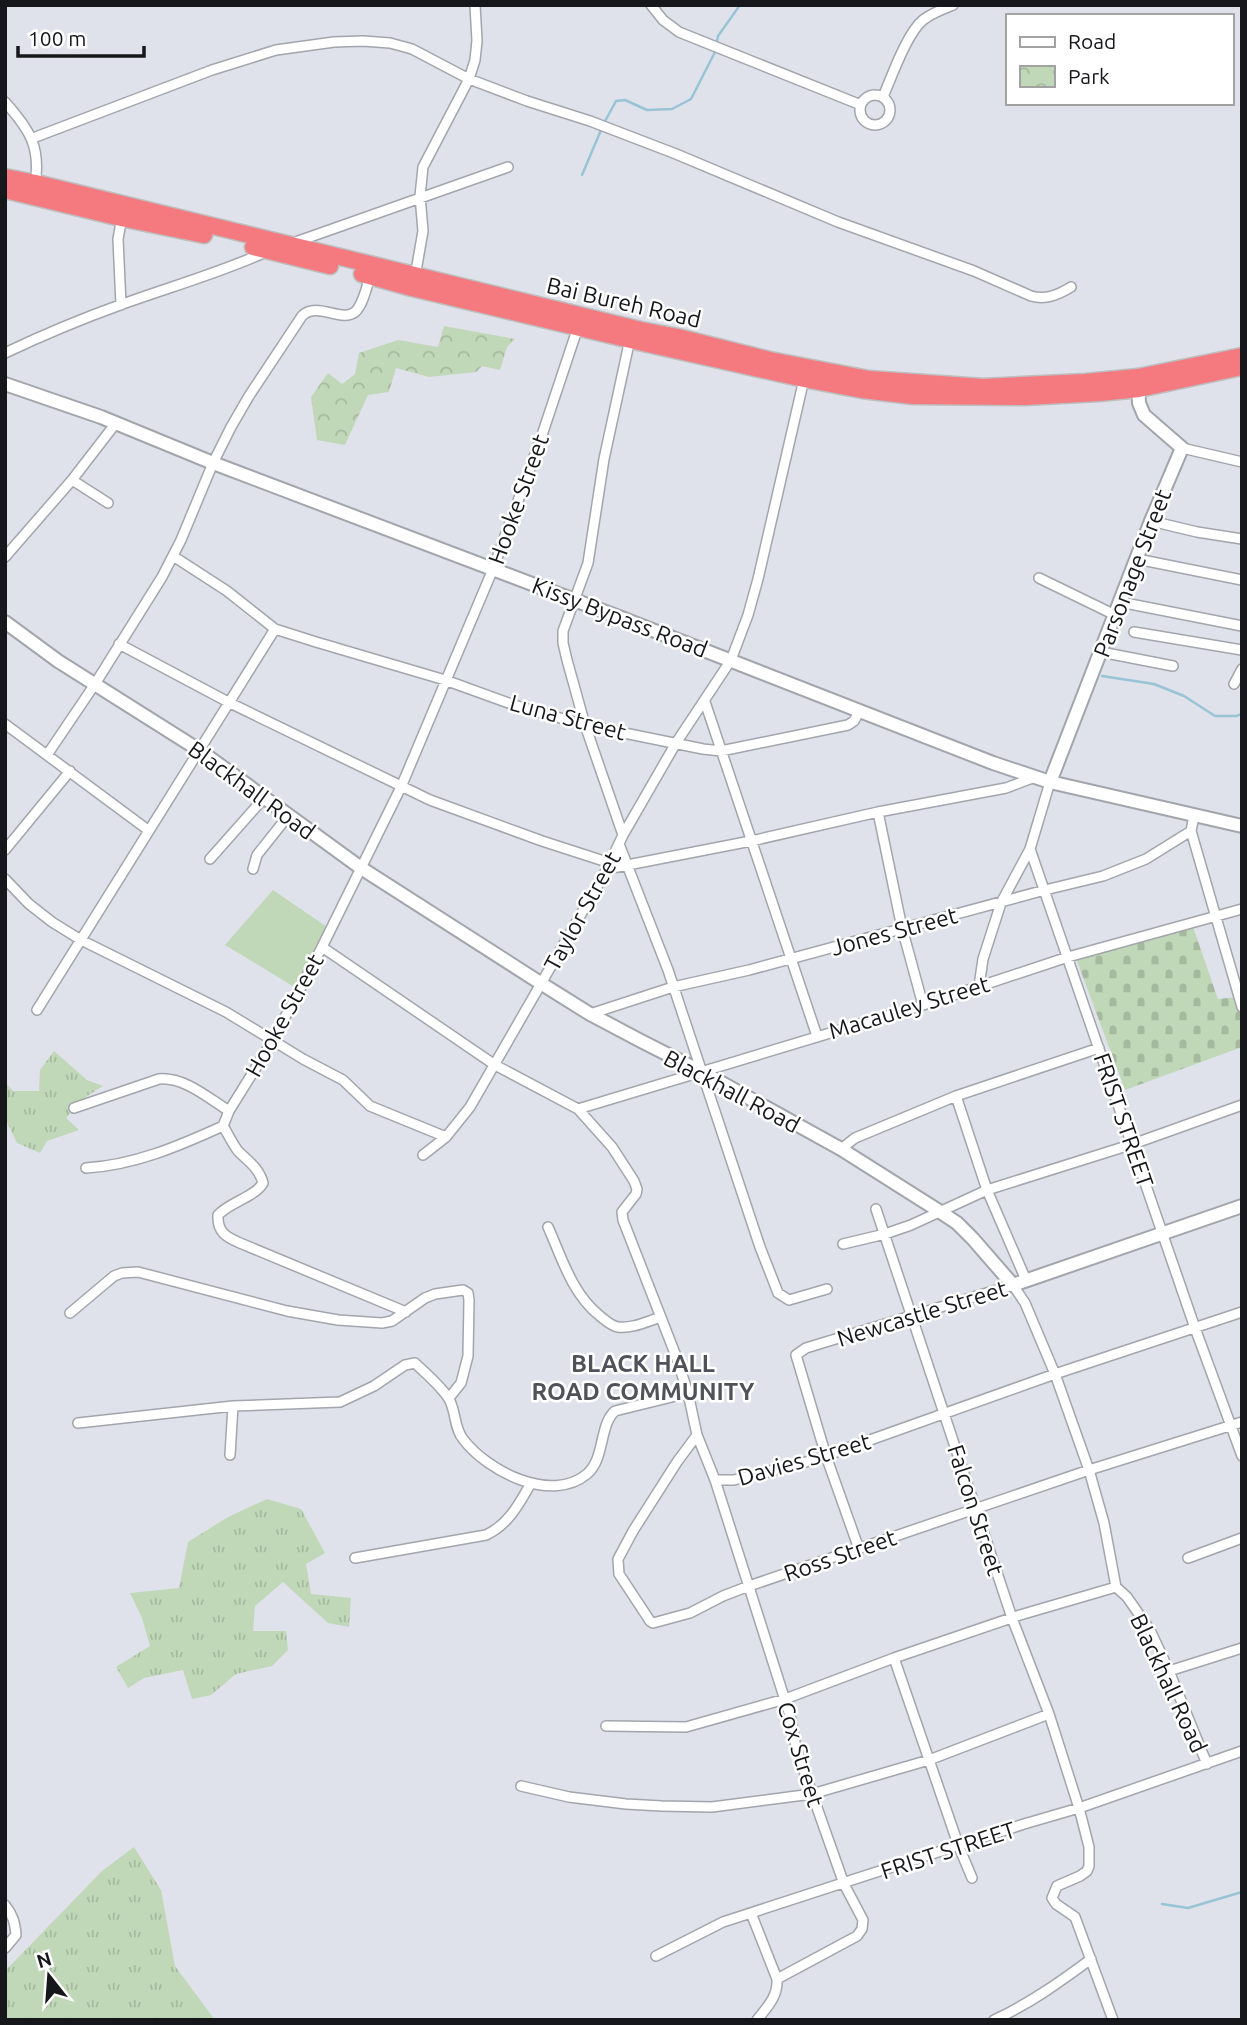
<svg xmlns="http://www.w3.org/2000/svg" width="1247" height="2025" font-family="Ubuntu,sans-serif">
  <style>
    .grass { fill: url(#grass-tufts) }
    .cemetery { fill: url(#cemetery-stones) }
    .park { fill: url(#park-crowns) }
    .pitch { fill: #c0d8b8 }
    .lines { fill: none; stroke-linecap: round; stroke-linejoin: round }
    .stream { stroke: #99c4d5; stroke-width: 2.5 }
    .street-casing { stroke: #a2a5ac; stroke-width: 12 }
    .secondary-casing { stroke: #a2a5ac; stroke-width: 16 }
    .highway-casing { stroke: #bebebf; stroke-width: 19 }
    .street { stroke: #fff; stroke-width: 9 }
    .secondary { stroke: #fff; stroke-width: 12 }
    .highway { stroke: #f47a80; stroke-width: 16 }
    .labels { text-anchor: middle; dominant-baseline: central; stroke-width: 5; stroke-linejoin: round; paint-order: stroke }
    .street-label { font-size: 23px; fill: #16171a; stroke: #fff }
    .neighbourhood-label { font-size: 24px; font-weight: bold; fill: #4f5258; stroke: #fff }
  </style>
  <defs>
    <pattern id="grass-tufts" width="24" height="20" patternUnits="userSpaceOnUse" patternTransform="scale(1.75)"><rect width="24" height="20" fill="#c0d8b8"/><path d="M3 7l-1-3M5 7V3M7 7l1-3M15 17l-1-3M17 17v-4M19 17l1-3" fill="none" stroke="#a4b99e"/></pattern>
    <pattern id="cemetery-stones" width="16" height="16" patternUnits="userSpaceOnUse" patternTransform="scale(1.75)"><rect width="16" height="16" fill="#c0d8b8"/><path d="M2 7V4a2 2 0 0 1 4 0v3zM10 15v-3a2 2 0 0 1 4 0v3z" fill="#a4b99e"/></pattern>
    <pattern id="park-crowns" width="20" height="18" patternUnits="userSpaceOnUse" patternTransform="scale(1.75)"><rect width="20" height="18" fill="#c0d8b8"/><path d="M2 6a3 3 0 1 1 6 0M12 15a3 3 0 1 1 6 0" fill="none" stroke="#a4b99e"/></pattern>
  </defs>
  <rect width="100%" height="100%" fill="#dfe2ea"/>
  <!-- grass -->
  <path class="grass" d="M 54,1051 L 87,1080 L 103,1086 L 84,1098 L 66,1118 L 79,1130 L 47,1141 L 40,1153 L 17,1143 L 5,1118 L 5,1082 L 13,1091 L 39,1091 L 40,1070 Z
    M 267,1499 L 301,1509 L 325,1553 L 306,1564 L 311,1594 L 351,1598 L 349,1627 L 328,1623 L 283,1582 L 255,1606 L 253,1631 L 286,1631 L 288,1650 L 272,1666 L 236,1674 L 211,1695 L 192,1699 L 183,1670 L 144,1678 L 128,1688 L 116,1667 L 150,1646 L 142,1618 L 130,1593 L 179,1588 L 188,1542 L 228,1517 Z
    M 134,1847 L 161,1890 L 175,1966 L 215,2020 L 5,2020 L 5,1971 L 102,1871 Z"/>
  <!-- cemetery -->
  <path class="cemetery" d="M 1191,921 L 1218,999 L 1237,997 L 1242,1016 L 1242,1047 L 1125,1090 L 1074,953 Z"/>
  <!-- park -->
  <path class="park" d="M 444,326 L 515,339 L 507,347 L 500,370 L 482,366 L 476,372 L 429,377 L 396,368 L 389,392 L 368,395 L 345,445 L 317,440 L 311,397 L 328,373 L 342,384 L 355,374 L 359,353 L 398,340 L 438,347 Z"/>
  <!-- pitch -->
  <path class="pitch" d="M 273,890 L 330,929 L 296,988 L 225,945 Z"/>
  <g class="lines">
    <!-- stream -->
    <path class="stream" d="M 604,123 L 616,101 L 625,100 L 647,110 L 672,109 L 691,99 L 715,52 L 718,36 L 740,5
      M 582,175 L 601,130
      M 1102,676 L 1154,684 L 1184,696 L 1215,716 L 1236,716 L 1242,714
      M 1162,1904 L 1188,1908 L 1242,1892"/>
    <defs>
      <path id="street" d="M 651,5 L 663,20 L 679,32 L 861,105
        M860 110a15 15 0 1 1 30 0a15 15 0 1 1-30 0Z
        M 883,97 C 892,76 907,33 923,20 C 932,13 943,9 953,5
        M 5,102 C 30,130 41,147 35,185
        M 33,138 L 212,70 L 276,50 L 334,42 L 363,41 L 390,43 L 412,49 L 469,79 L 527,101 L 590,121 L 676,154 L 838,222 L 974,271 L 1031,296 C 1046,300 1058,295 1071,287
        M 290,244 L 508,167
        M 415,277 L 423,231 L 420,196 L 423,167 L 469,79 L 475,60 L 477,41 L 475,5
        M 121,305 L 118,239 L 122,217
        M 5,353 C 43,335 81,319 120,305 C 169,287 220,273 268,251
        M 1182,448 L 1242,462
        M 72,480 L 108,503
        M 1151,521 L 1197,532 L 1242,539
        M 173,556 L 227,591 L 275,629 L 316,642 L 445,680 L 514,705 L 585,725 L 703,749 L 721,751 L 848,725 L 854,721 L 860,710
        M 5,557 L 72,480 L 116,423
        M 1137,559 L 1242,580
        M 1039,578 L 1115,615
        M 1120,602 L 1242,626
        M 1134,632 L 1242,650
        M 119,644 L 230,703 L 430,800 L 542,841 L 610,863
        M 1101,652 L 1173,666
        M 1234,684 L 1242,669
        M 705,702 L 817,1036
        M 5,724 L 148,830
        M 47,755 L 95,684 L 162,577 L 181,540 L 213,463 L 231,427 L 249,396 L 302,316 C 317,301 341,323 355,312 C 363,305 367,286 370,276
        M 878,812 L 902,928 L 923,1005
        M 1194,816 L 1191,831 L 1242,1007
        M 623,835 L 585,725 L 567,660 L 563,643 L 563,631 L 588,563 L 604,459 L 630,339
        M 619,844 L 668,970 L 760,1247 L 778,1293 L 789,1300 L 827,1289
        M 1030,849 L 1195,1328 L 1242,1456
        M 5,850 L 70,771
        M 210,859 L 264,798
        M 253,869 L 257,855 L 288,816
        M 607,869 L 751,841 L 878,812 L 1006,788 L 1035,777
        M 5,879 L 29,904 L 52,922 L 81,940 L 226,1012 L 303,1059 L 343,1080 L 370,1106 L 446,1137
        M 322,947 L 495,1065 L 578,1109 L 612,1147 L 634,1181 L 637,1189 L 636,1194 L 622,1212 L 623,1220 L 676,1356 L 688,1393 L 697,1435 L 715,1480 L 791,1719 L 796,1748 L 844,1884 L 863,1920 L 862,1929 L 857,1936 L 777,1979
        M 979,986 L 983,959 L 1001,903 L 1030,849 L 1050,782
        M 37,1010 L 275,629
        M 590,1014 L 673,987 L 749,970 L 1045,890 L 1103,876 L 1146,859 L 1191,831
        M 956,1096 L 987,1190 L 1026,1280
        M 74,1108 L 159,1079 C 185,1077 208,1098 229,1111
        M 578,1109 L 923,1005 L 1068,957 L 1242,909
        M 223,1126 L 229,1111 L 273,1040 L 322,947 L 401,787 L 493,569 L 541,438 L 578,327
        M 223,1126 C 228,1134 232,1143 238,1151 C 248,1161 259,1168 263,1183 C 255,1197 230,1202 218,1215 C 217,1232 226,1237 240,1243 L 406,1312
        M 841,1149 L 855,1138 L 956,1096 L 1099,1048
        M 423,1155 L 446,1137 L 470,1107 L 607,869 L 623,835 L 676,743 L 731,660 L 748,615 L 758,579 L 804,379
        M 86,1168 C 135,1165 179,1146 223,1126
        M 876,1209 L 1012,1618 L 1049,1714 L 1079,1808 L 1089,1847 L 1089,1866 L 1087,1871 L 1080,1876 L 1057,1886 L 1052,1898 L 1056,1904 L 1075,1917 L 1113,2020
        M 548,1227 C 562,1258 572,1294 600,1316 C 605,1320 611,1326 618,1327 C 632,1329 648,1321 661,1317
        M 843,1244 L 885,1234 L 911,1225 L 987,1190 L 1133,1144 L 1242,1105
        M 70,1313 L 114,1276 L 122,1273 L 138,1272 L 287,1311 L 338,1320 L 382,1323 L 392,1321 L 425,1298 L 435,1294 L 463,1290 L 468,1293 L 469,1300 L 468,1356 L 461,1383 L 449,1398
        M 78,1423 L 233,1406 L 340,1402 L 374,1386 L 405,1365 L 415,1363 C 425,1373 442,1387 449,1399 C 456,1411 454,1428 463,1439 C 487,1471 551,1504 587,1474 C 605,1459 599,1425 615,1411 L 688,1393
        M 697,1435 L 677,1462 L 633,1531 L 618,1559 L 619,1574 L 650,1621 L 653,1623 L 690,1613 L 723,1596 L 749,1586 L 1089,1470 L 1242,1422
        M 230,1455 L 233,1406
        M 715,1480 L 734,1480 L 814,1460 L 1055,1374 L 1242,1312
        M 859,1549 L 826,1456 L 796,1355 L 806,1348 L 1013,1285 L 1025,1303 L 1055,1374 L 1089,1470 L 1104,1523 L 1116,1587 L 1127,1597 L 1150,1630 L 1169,1671 L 1207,1764
        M 355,1558 L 486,1535 C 509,1524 519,1504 531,1483
        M 1188,1558 L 1242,1538
        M 894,1658 L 959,1847 L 972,1878
        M 1169,1671 L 1242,1648
        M 606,1726 L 686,1727 L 785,1699 L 894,1658 L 1020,1615 L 1116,1587
        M 521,1786 L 569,1797 L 626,1804 L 662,1806 L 712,1807 L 812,1794 L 929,1760 L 1049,1714
        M 5,1905 C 13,1915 15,1923 16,1935 L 5,1948
        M 751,1913 L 777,1979 C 778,1997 767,2007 757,2020
        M 656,1956 L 723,1922 L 1024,1824 L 1079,1808 L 1242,1751
        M 994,2020 C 1029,2004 1060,1982 1091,1959"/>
      <path id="secondary" d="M 5,384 L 101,417 L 213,463 L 619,617 L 993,763 L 1050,782 L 1242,826
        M 5,622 L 58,661 L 199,750 L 361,868 L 542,984 L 590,1014 L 641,1041 L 702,1072 L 841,1149 L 939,1211 L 957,1223 L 973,1239 L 1013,1285 L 1242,1206
        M 1050,782 L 1151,521 L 1182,448 L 1144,415 L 1139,403 L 1138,381"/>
      <path id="highway" d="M 5,177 L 36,183 L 641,330 L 678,337 L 770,360 L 869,379 L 983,387 L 1085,382 L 1138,377 L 1242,356
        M 5,190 L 121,218 L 204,235
        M 253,247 L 330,266
        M 362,274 L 412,288 L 639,342 L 804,379 L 862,390 L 913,396 L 1025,397 L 1099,393 L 1139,389 L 1242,367"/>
    </defs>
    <!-- street casing -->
    <use href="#street" class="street-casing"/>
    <!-- secondary casing -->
    <use href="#secondary" class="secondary-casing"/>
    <!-- highway casing -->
    <use href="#highway" class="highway-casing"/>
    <!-- street -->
    <use href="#street" class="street"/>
    <!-- secondary -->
    <use href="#secondary" class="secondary"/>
    <!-- highway -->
    <use href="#highway" class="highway"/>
  </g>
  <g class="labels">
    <!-- street labels -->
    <g class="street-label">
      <text transform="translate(624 302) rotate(13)">Bai Bureh Road</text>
      <text transform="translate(518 499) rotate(-70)">Hooke Street</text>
      <text transform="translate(1132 573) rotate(-69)">Parsonage Street</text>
      <text transform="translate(620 617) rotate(21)">Kissy Bypass Road</text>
      <text transform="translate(568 717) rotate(15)">Luna Street</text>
      <text transform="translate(252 790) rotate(36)">Blackhall Road</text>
      <text transform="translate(582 911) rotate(-61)">Taylor Street</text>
      <text transform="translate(894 931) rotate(-15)">Jones Street</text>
      <text transform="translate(909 1007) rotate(-17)">Macauley Street</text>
      <text transform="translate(284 1015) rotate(-61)">Hooke Street</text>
      <text transform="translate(732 1091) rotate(28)">Blackhall Road</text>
      <text transform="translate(1124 1120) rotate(71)">FRIST STREET</text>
      <text transform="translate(922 1313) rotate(-17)">Newcastle Street</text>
      <text transform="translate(804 1459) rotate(-16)">Davies Street</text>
      <text transform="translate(976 1510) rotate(72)">Falcon Street</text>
      <text transform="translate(840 1555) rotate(-19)">Ross Street</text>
      <text transform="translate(1169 1683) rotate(65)">Blackhall Road</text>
      <text transform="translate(801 1754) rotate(73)">Cox Street</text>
      <text transform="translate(948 1850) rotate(-18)">FRIST STREET</text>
    </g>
    <!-- neighbourhood labels -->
    <g class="neighbourhood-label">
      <text x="643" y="1363">BLACK HALL<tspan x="643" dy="28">ROAD COMMUNITY</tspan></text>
    </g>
  </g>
  <!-- border -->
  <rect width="1247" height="2025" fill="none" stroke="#16171a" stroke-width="14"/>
  <!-- legend -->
  <rect x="1006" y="14" width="228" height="91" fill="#ffffff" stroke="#a2a2a3" stroke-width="2"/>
  <rect x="1020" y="37" width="35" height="10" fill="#ffffff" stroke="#a2a2a3" stroke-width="2"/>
  <text x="1068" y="49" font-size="21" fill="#16171a">Road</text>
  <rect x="1020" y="66" width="35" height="21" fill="url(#park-crowns)" stroke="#a2a2a3" stroke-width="2"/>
  <text x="1068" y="84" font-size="21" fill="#16171a">Park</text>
  <!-- north arrow -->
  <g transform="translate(49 1976) rotate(343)" stroke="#ffffff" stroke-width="5" paint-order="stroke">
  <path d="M0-5L12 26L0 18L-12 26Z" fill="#16171a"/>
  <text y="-10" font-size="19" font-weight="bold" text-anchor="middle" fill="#16171a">N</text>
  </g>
  <!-- scale -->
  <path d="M18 46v10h126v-10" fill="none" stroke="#16171a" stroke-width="3.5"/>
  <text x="28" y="46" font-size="21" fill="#16171a" stroke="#ffffff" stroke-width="5" paint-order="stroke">100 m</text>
</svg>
